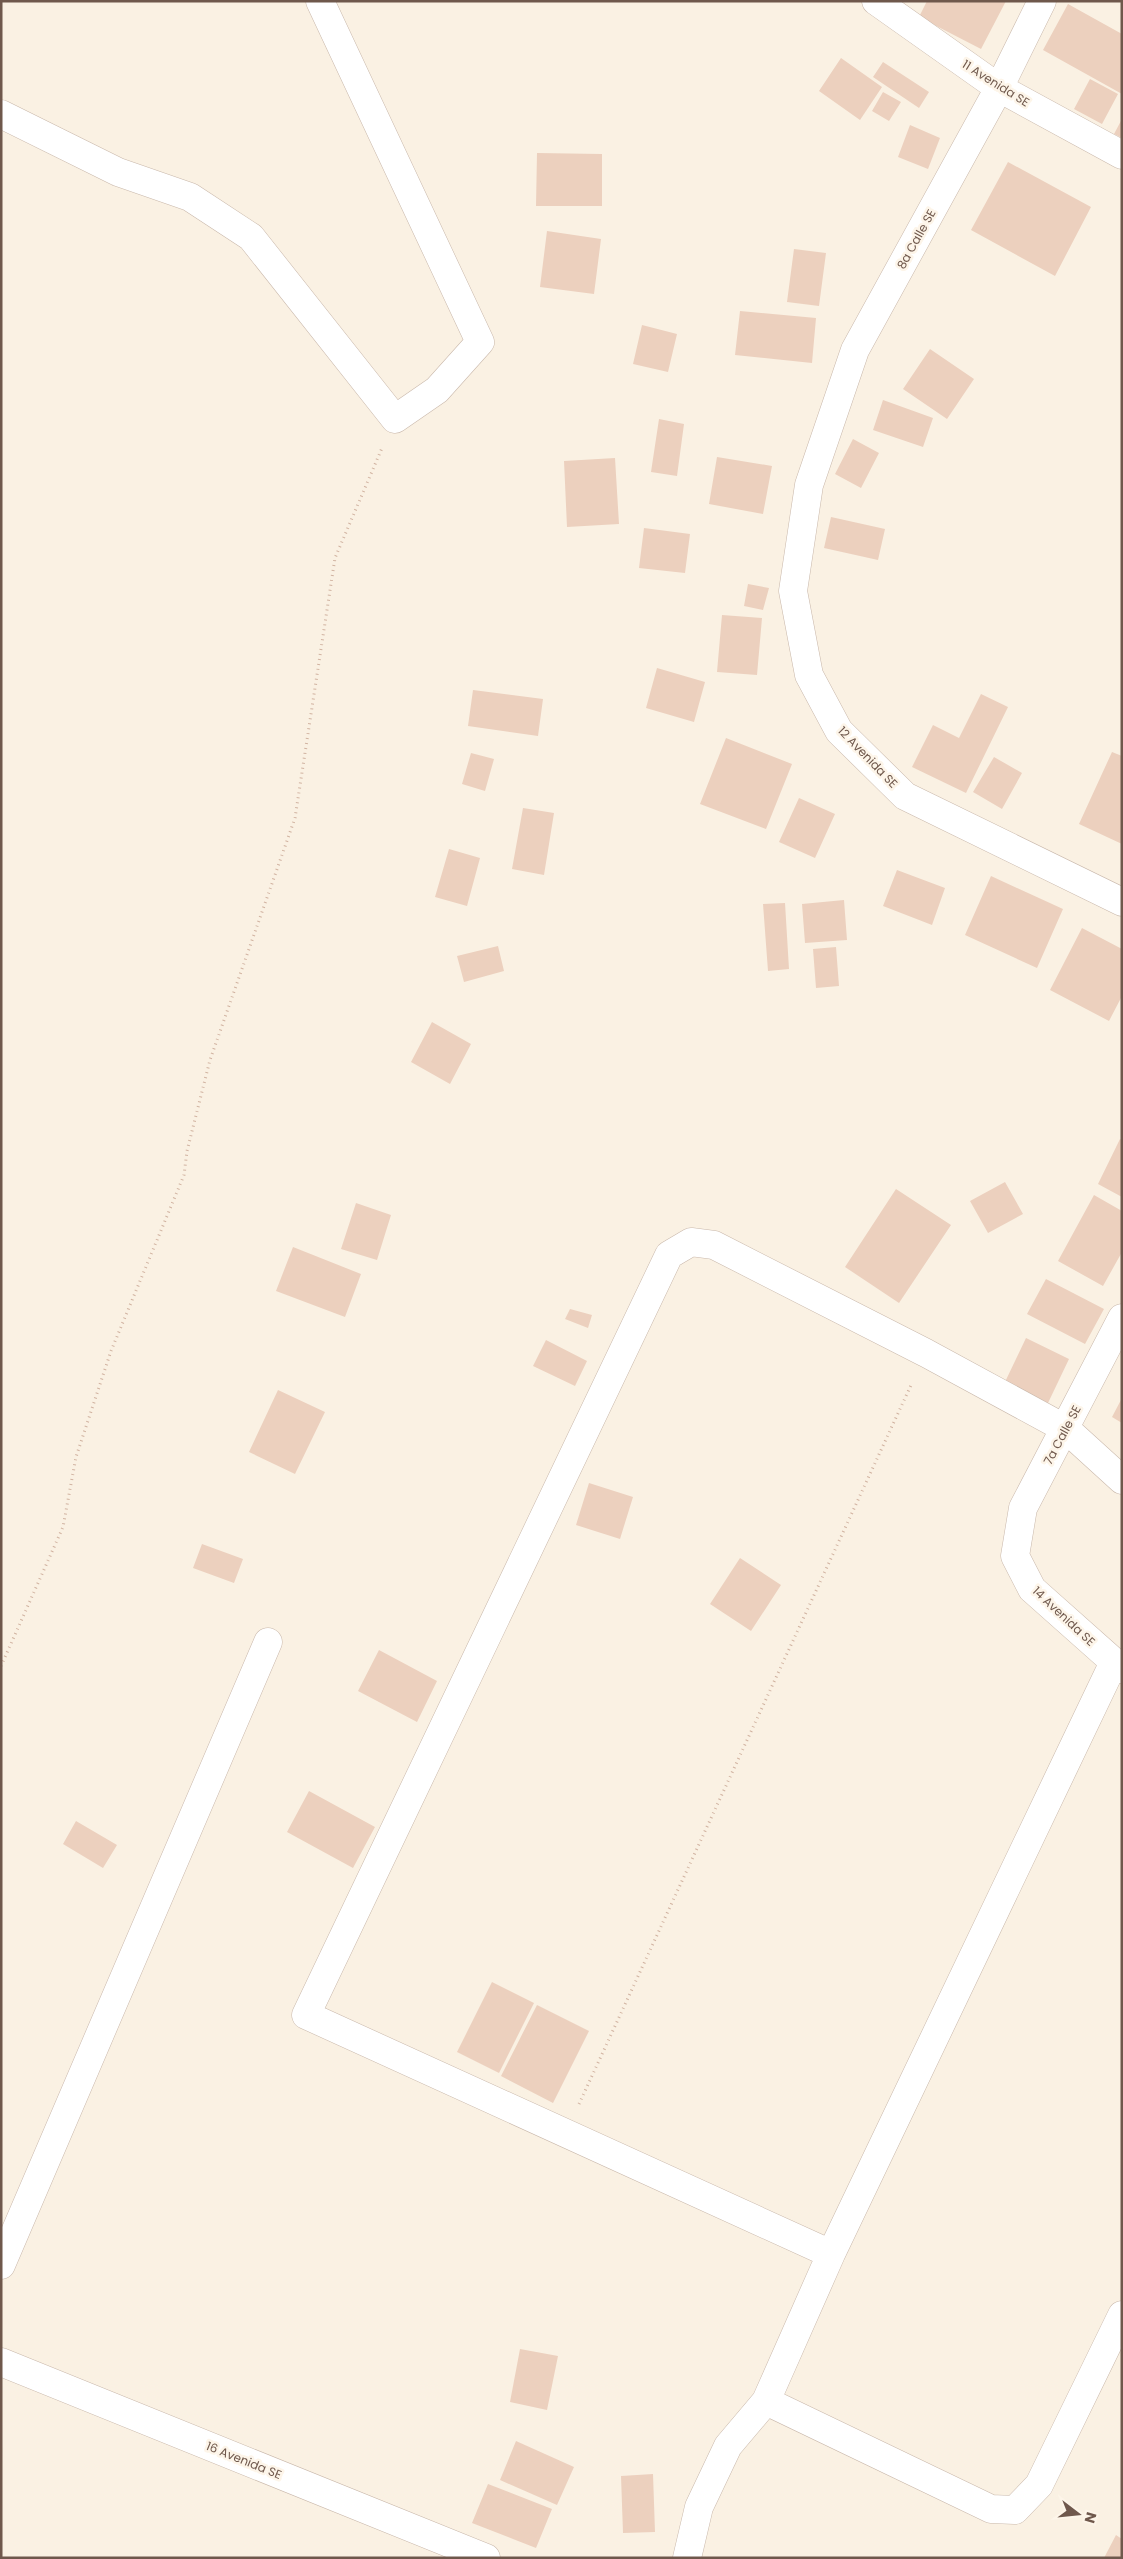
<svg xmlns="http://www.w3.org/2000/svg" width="1123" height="2559" font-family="Poppins,sans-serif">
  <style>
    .building { fill: #ecd0be }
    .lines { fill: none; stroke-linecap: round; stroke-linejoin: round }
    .minor-casing { stroke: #c9b8ab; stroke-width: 29 }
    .path { stroke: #d1b3a1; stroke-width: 3; stroke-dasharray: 1 4; stroke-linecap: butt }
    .minor { stroke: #fff; stroke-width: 28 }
    .labels { text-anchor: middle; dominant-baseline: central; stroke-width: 5; stroke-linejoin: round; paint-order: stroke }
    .street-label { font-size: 12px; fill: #6f584c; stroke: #fdf5e9 }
  </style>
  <rect width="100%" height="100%" fill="#faf1e3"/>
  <!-- building -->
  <path class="building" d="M 927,1 L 1006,1 L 981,49 L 919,17 Z
    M 1068,4 L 1122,34 L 1122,94 L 1043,50 Z
    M 841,58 L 882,87 L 860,120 L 819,91 Z
    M 883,62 L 929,92 L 919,108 L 873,77 Z
    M 1090,79 L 1118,94 L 1102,124 L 1074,109 Z
    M 883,92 L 901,102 L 889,121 L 872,111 Z
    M 1122,119 L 1122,138 L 1114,134 Z
    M 910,125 L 940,138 L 928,169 L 898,157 Z
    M 537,153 L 602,154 L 602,206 L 536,206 Z
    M 1008,162 L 1091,207 L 1055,276 L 971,230 Z
    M 547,231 L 601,239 L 594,294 L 540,287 Z
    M 794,249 L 826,253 L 819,306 L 787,302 Z
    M 740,311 L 816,318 L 812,363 L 735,355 Z
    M 642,325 L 677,334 L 668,372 L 633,364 Z
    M 930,349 L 974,379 L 947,419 L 903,389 Z
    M 883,400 L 933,418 L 923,447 L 873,430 Z
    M 659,419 L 684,424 L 677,476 L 651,472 Z
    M 853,439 L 879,453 L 861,488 L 835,474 Z
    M 717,457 L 772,466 L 763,514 L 709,504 Z
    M 615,458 L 619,524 L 567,527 L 564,461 Z
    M 831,517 L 885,529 L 878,560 L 824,548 Z
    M 644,528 L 690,534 L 685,573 L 639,568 Z
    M 748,584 L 769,588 L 763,610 L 744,606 Z
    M 722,615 L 762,618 L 757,675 L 717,672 Z
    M 657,668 L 705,682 L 694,722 L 646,708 Z
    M 473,690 L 543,699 L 538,736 L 468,726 Z
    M 981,694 L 1008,707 L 966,793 L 912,767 L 933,725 L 959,738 Z
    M 726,738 L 792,764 L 766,829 L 700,804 Z
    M 1112,752 L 1122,756 L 1122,844 L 1079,824 Z
    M 471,753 L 494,759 L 485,791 L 462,784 Z
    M 994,757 L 1022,773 L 1002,809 L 973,792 Z
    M 799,798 L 835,814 L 815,858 L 779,842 Z
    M 523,808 L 554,813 L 544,875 L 512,869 Z
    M 449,849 L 480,858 L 467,906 L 435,897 Z
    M 897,870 L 945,888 L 932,925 L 883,906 Z
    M 991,876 L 1063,909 L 1037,968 L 965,935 Z
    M 844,900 L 847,940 L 805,943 L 802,904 Z
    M 785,903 L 789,969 L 768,971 L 763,904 Z
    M 1082,928 L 1122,949 L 1122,996 L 1109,1021 L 1050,990 Z
    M 498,946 L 504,971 L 464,982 L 457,956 Z
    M 836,947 L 839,986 L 816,988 L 813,949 Z
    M 432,1022 L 471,1044 L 450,1084 L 411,1062 Z
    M 1120,1139 L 1122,1140 L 1122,1197 L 1098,1184 Z
    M 1005,1182 L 1023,1214 L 988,1233 L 970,1201 Z
    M 896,1189 L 951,1225 L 899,1303 L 845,1267 Z
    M 1094,1195 L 1122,1211 L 1122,1252 L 1103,1286 L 1058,1261 Z
    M 356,1203 L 391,1215 L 377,1260 L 341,1249 Z
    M 293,1247 L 361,1274 L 345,1317 L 276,1291 Z
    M 1046,1279 L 1104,1309 L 1085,1344 L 1027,1314 Z
    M 570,1309 L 592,1315 L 588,1328 L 565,1319 Z
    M 1026,1338 L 1069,1359 L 1048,1403 L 1005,1382 Z
    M 546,1340 L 587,1361 L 575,1386 L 533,1366 Z
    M 278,1390 L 325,1412 L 295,1474 L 249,1452 Z
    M 1122,1398 L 1122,1423 L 1112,1417 Z
    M 589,1483 L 633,1497 L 620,1539 L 576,1525 Z
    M 202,1544 L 243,1559 L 234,1583 L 193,1568 Z
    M 740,1558 L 781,1585 L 751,1631 L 710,1604 Z
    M 379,1650 L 437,1681 L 417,1722 L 358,1691 Z
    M 309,1791 L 375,1827 L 353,1868 L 287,1832 Z
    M 76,1821 L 117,1845 L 103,1868 L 63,1844 Z
    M 492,1982 L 534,2003 L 499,2073 L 457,2052 Z
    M 537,2005 L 589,2031 L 553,2103 L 501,2076 Z
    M 520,2349 L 558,2356 L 547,2410 L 510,2402 Z
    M 516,2441 L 574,2467 L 557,2505 L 500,2480 Z
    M 653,2474 L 655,2532 L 623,2533 L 621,2476 Z
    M 488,2484 L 552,2509 L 536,2548 L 472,2523 Z
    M 1116,2535 L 1122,2539 L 1122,2558 L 1104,2558 Z"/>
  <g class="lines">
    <defs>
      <path id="minor" d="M 876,1 L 999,88 L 1122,155
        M 1042,1 L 999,88 L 855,350 L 809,485 L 793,591 L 809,675 L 839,731 L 905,796 L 1122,902
        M 1,114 L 118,172 L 190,197 L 251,237 L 395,419 L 437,390 L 480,342 L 320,1
        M 1122,1318 L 1023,1508 L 1015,1556 L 1032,1589 L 1122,1669
        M 831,2254 L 306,2015 L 669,1255 L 691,1242 L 714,1245 L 926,1353 L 1066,1429 L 1122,1480
        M 1,2265 L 268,1642
        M 1,2362 L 486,2558
        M 766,2401 L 991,2509 L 1015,2510 L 1039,2485 L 1122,2315
        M 687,2558 L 699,2507 L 728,2446 L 766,2401 L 831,2254 L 1114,1662"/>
    </defs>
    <!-- minor casing -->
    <use href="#minor" class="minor-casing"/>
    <!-- path -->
    <path class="path" d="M 1,1666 L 63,1527 L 76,1457 L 111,1351 L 184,1175 L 187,1151 L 210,1060 L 295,818 L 335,558 L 382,448
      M 579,2104 L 912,1383"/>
    <!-- minor -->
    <use href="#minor" class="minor"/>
  </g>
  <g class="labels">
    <!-- street labels -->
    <g class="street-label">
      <text transform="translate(996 83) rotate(32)">11 Avenida SE</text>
      <text transform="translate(916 239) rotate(-61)">8a Calle SE</text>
      <text transform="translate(868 757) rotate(46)">12 Avenida SE</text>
      <text transform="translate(1062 1435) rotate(-62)">7a Calle SE</text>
      <text transform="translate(1064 1616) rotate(43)">14 Avenida SE</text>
      <text transform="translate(244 2460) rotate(22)">16 Avenida SE</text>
    </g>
  </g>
  <!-- border -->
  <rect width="1123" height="2559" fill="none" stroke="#6f584c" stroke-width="5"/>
  <!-- north arrow -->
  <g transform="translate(1078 2514) rotate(106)" stroke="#fdf5e9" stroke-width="4" paint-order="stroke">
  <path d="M0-4L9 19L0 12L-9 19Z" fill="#6f584c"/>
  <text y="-8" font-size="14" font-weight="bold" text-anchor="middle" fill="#6f584c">N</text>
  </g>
</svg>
